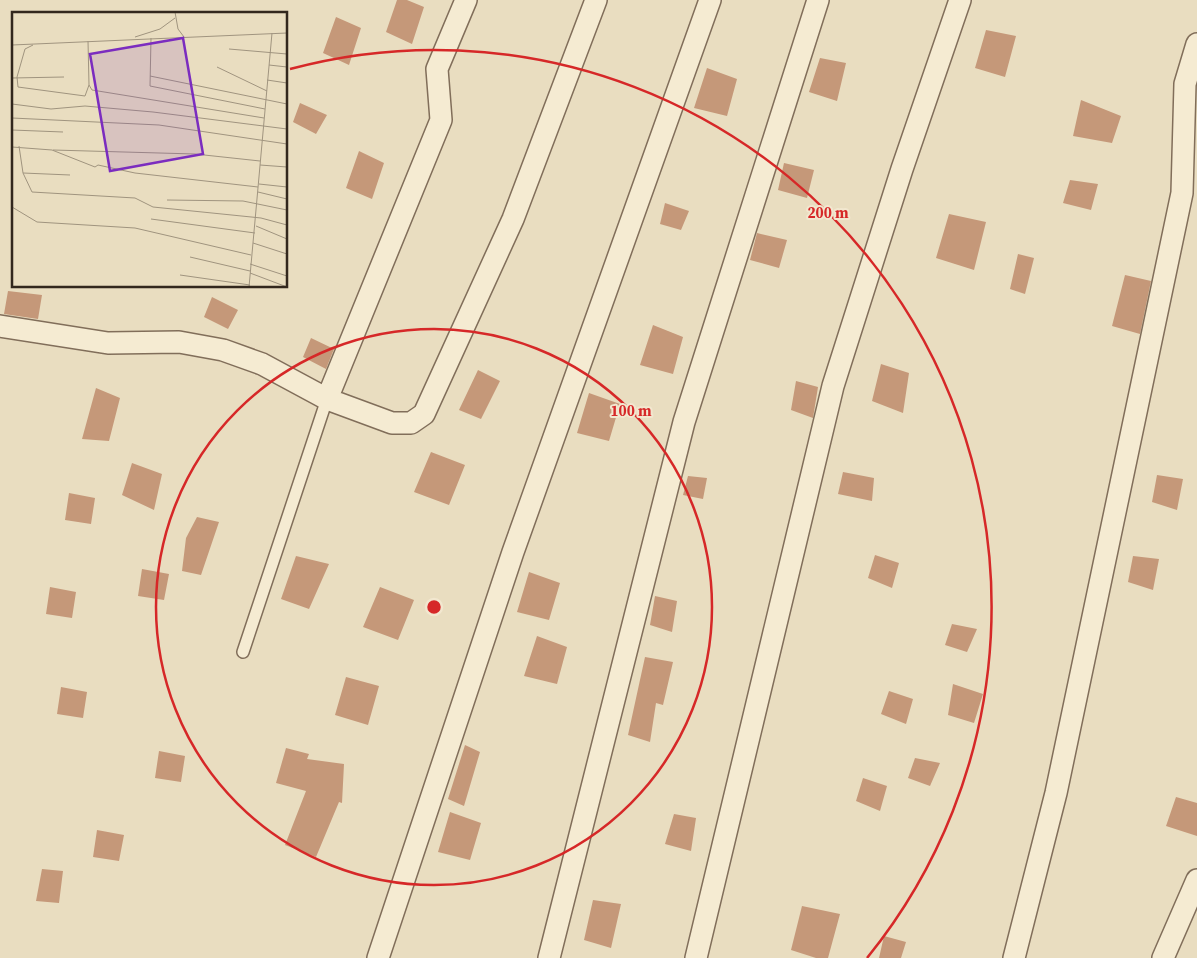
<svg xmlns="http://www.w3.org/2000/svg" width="1197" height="958" font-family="'Source Serif 4',serif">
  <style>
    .building { fill: #c59879 }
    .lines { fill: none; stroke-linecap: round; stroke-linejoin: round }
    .lane-casing { stroke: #816e5a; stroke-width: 14 }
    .street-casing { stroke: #816e5a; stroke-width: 24 }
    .lane { stroke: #f5ebd2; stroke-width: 11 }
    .street { stroke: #f5ebd2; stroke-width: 21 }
    .ring { fill: none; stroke: #d62828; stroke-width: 2.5 }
    .inset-road { fill: none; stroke: #a0947f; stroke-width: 1 }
    .view { fill: #7b2cbf; fill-opacity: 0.15; stroke: #7b2cbf; stroke-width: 2.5 }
    .inset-edge { fill: none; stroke: #32271d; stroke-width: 2.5 }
    .centre { fill: #d62828; stroke: #f2e7cf; stroke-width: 2.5 }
    .ring-label { font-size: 15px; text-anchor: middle; font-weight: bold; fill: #d62828; stroke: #f2e7cf; stroke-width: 4; stroke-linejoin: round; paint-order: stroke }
  </style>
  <rect width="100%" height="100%" fill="#e9ddc0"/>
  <!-- building -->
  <path class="building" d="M 397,0 L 407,0 L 424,7 L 412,44 L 386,32 Z
    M 336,17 L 361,28 L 349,65 L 323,53 Z
    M 986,30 L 1016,36 L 1005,77 L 975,68 Z
    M 820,58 L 846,63 L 837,101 L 809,92 Z
    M 707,68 L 737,79 L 727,116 L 694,108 Z
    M 1081,100 L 1121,116 L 1112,143 L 1073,136 Z
    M 300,103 L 327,115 L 316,134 L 293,122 Z
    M 359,151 L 384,163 L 372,199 L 346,188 Z
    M 784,163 L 814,170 L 807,198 L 778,190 Z
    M 1070,180 L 1098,184 L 1091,210 L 1063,203 Z
    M 665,203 L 689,211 L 681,230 L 660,224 Z
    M 949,214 L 986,222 L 974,270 L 936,258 Z
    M 757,233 L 787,240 L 779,268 L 750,260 Z
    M 1018,254 L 1034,258 L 1025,294 L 1010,289 Z
    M 1125,275 L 1151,281 L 1140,334 L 1112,326 Z
    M 8,291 L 42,295 L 38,319 L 4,314 Z
    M 212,297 L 238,310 L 228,329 L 204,317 Z
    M 653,325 L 683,337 L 673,374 L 640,365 Z
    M 311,338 L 334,349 L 326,369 L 303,357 Z
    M 881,364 L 909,373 L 903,413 L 872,401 Z
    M 478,370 L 500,381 L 481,419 L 459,410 Z
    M 796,381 L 818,387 L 813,418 L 791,410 Z
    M 96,388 L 120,398 L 109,441 L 82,439 Z
    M 589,393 L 620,404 L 609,441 L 577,433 Z
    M 431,452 L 465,465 L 449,505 L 414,492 Z
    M 132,463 L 162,474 L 154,510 L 122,495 Z
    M 843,472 L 874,478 L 872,501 L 838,494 Z
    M 1157,475 L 1183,479 L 1177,510 L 1152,502 Z
    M 688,476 L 707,478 L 703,499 L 683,495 Z
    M 69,493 L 95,498 L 91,524 L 65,520 Z
    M 197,517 L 219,522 L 201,575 L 182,571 L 186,538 Z
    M 875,555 L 899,563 L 892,588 L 868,578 Z
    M 296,556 L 329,564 L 309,609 L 281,599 Z
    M 1133,556 L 1159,559 L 1153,590 L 1128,582 Z
    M 142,569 L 169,574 L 164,600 L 138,596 Z
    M 529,572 L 560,583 L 549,620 L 517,612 Z
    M 50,587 L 76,592 L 72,618 L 46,614 Z
    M 380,587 L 414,600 L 398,640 L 363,627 Z
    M 655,596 L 677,601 L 672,632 L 650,625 Z
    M 952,624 L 977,629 L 967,652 L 945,645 Z
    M 537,636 L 567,647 L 557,684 L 524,676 Z
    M 645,657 L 673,662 L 663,705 L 656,703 L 650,742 L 628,735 Z
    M 346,677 L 379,686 L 368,725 L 335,715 Z
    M 953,684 L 983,694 L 974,723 L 948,715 Z
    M 61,687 L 87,692 L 83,718 L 57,714 Z
    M 889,691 L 913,699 L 906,724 L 881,714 Z
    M 465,745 L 480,752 L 464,806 L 448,799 Z
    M 286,748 L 309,754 L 307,759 L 344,764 L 342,803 L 339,802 L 316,857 L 285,845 L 306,791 L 276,783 Z
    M 159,751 L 185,756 L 181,782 L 155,778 Z
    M 915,758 L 940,763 L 930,786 L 908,778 Z
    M 863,778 L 887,786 L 880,811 L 856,801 Z
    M 1176,797 L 1197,803 L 1197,836 L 1166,826 Z
    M 450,812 L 481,823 L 470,860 L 438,852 Z
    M 674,814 L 696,818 L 691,851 L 665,844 Z
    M 97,830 L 124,835 L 119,861 L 93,857 Z
    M 42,869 L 63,871 L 59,903 L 36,901 Z
    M 593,900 L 621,904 L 611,948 L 584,940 Z
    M 802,906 L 840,914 L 828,958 L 816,958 L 791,950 Z
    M 884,936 L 906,942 L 901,958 L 879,958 Z"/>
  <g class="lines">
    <defs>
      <path id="lane" d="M 243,652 L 327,399"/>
      <path id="street" d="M 0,326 L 108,343 L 179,342 L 223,350 L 262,364 L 327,399 L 392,423 L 411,423 L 424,414 L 513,219 L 596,0
        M 327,399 L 441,120 L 437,69 L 466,0
        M 378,958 L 513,552 L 710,0
        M 549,958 L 684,422 L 818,0
        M 696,958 L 833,386 L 902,169 L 960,0
        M 1014,958 L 1056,793 L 1182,193 L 1185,84 L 1197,44
        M 1163,958 L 1197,880"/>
    </defs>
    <!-- lane casing -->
    <use href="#lane" class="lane-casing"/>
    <!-- street casing -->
    <use href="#street" class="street-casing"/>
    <!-- lane -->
    <use href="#lane" class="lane"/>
    <!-- street -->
    <use href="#street" class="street"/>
  </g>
  <!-- distance rings -->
  <g class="ring">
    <circle cx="434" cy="607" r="278"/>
    <path d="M290 69A557 557 0 0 1 867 958"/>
  </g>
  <!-- overview -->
  <g transform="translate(12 12)">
    <rect width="275" height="275" fill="#e9ddc0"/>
    <path class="inset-road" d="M 163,0 L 166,17 L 172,25M 123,25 L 148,17 L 163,6M 139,26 L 138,74 L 253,97M 76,29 L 77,73 L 80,78 L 252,106M 0,33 L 275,21M 21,33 L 13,37 L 5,65 L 6,75 L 73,84 L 77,73M 217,37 L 275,42M 257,53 L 275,55M 205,55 L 255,79M 138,64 L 275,92M 0,66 L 52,65M 255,68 L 275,71M 0,92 L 39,97 L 73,94 L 141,100 L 275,117M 0,106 L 147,113 L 275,132M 0,118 L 51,120M 7,134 L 11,161 L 20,180 L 123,186 L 141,195 L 249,206 L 275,213M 0,135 L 40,138 L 83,155 L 86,153 L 123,161 L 246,175M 41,138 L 183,142 L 248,149M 248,153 L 275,155M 11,161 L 58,163M 247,172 L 275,175M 246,180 L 275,187M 155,188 L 231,189 L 275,198M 0,195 L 25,210 L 123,216 L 239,243M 139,207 L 243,221M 244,214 L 275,227M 241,231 L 275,242M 178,245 L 238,259M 238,252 L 275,264M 238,261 L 275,275M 168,263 L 238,273M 237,275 L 260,21"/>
    <path class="view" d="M 171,26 L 191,142 L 98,159 L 78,42 Z"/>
    <rect width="275" height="275" class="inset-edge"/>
  </g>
  <circle cx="434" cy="607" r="8" class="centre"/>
  <g class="ring-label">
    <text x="828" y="218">200 m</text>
    <text x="631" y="416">100 m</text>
  </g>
</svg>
